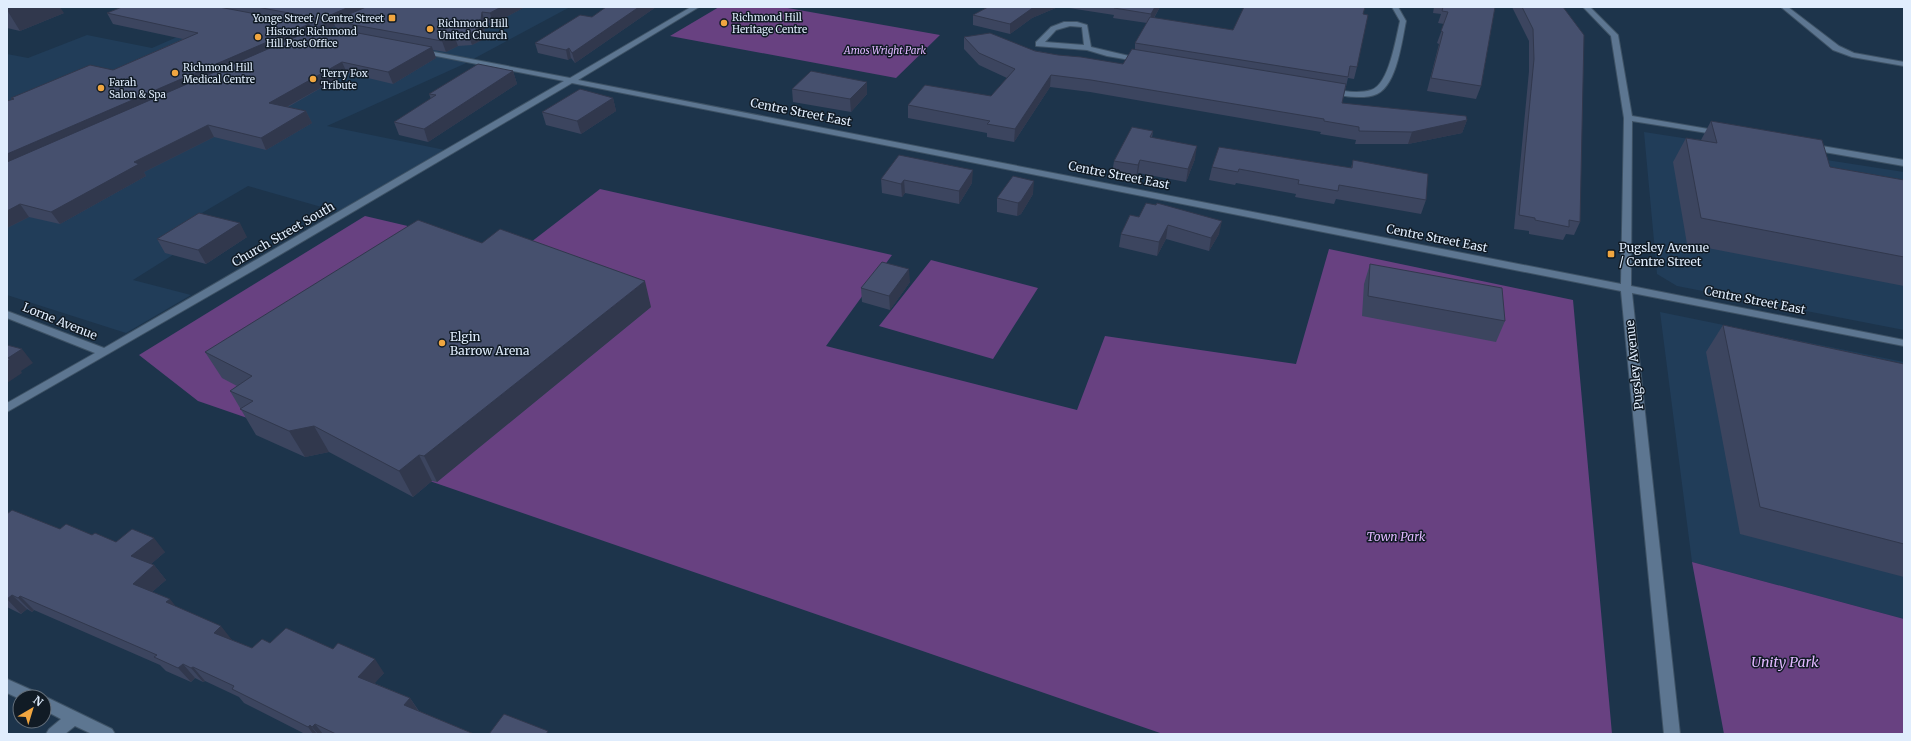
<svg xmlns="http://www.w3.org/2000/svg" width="1911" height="741" font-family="Merriweather,serif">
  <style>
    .built { fill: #213d59 }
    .green { fill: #684181 }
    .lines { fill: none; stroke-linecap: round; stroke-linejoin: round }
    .minor-casing { stroke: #3e5265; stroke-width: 2 }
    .minor { fill: #5d7691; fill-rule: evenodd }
    .wall { fill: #3c455f; fill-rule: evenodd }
    .shaded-wall { fill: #31384d }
    .building { fill: #46506e; stroke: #31384d }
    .poi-dot { fill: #f1a640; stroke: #111b25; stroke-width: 1.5 }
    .labels { text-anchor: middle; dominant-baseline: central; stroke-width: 3; stroke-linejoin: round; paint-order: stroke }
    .far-poi-label { font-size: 10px; fill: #e0edfd; stroke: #111b25; text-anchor: start }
    .far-park-label { font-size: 10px; font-style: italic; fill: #e1b8ff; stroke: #111b25 }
    .street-label { font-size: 12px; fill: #e0edfd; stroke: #111b25 }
    .poi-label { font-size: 12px; fill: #e0edfd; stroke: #111b25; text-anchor: start }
    .park-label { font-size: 12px; font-style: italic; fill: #e1b8ff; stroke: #111b25 }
    .near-park-label { font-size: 14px; font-style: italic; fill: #e1b8ff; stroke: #111b25 }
  </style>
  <rect width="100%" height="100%" fill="#1d344b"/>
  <!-- built -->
  <path class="built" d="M 282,7 L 570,7 L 464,64 L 327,126 L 445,150 L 339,212 L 248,186 L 195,217 L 222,224 L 133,280 L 191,295 L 126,333 L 7,295 L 7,54 L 28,58 L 87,35 L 152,48 L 239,10 Z
    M 1644,132 L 1904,172 L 1904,330 L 1677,286 L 1657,274 Z
    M 1660,312 L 1904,362 L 1904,619 L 1692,562 Z"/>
  <!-- green -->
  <path class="green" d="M 719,7 L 782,7 L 940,35 L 896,78 L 670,36 Z
    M 600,189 L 892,255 L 826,346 L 1077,410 L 1105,336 L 1296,364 L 1329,249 L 1573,300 L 1612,734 L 1163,734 L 198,401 L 139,355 L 365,216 L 518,252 Z
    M 931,260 L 1038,288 L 993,359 L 879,326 Z
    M 1692,562 L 1904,619 L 1904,734 L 1724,734 Z"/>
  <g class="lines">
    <defs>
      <path id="minor" d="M 691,7 L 699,7 L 578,80 L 1621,284 L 1624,118 L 1611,36 L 1583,7 L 1590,7 L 1618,35 L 1632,116 L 1720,131 L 1724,133 L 1720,135 L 1632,121 L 1631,286 L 1904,340 L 1904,346 L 1632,293 L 1680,734 L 1664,734 L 1621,291 L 572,83 L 254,270 L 7,412 L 7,403 L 95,353 L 7,318 L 7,311 L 104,348 L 564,81 L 421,53 L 418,53 L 418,49 L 570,78 Z
        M 1392,7 L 1398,7 L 1406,21 C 1402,40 1397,85 1377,94 C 1363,100 1343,96 1328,93 L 1327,91 L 1331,89 C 1344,91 1358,94 1371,90 C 1389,85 1396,38 1400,21 Z
        M 1781,7 L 1788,7 L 1839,46 L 1854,53 L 1904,62 L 1904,66 L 1852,57 L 1833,50 Z
        M 1064,22 L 1077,22 L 1087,25 L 1091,47 L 1146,60 L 1142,62 L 1107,56 L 1087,50 L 1036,46 L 1036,42 L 1051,27 ZM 1070,26 L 1082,27 L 1084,45 L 1045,42 L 1056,30 Z
        M 1810,144 L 1904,160 L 1904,166 L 1807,149 L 1806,147 Z
        M 7,679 L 36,692 L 38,697 L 20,697 L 20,699 L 7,693 Z
        M 44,696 L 112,729 L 115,734 L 92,734 L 75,726 L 65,734 L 46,734 L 49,729 L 61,719 L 44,710 L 44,697 L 42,697 Z"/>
    </defs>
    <!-- minor casing -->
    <use href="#minor" class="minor-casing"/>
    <!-- minor -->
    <use href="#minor" class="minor"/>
  </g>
  <!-- wall -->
  <path class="wall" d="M 7,7 L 64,13 L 20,31 L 7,28 Z
    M 122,7 L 525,7 L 493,24 L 485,22 L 484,39 L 472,45 L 458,46 L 446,52 L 433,50 L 436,58 L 393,84 L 347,73 L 288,107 L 306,111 L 312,123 L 266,150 L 214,137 L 144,172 L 146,176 L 60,224 L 29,217 L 7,228 L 12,99 L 11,98 L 113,70 L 183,39 L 113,24 L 107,13 ZM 335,26 L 336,29 L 330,28 ZM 310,27 L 317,28 L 312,30 Z
    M 606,7 L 656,7 L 575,63 L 571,58 L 568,60 L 538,53 L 535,43 L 592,17 Z
    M 988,7 L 1058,7 L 1032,18 L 1010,34 L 973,25 L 973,15 Z
    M 1069,7 L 1160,7 L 1154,18 L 1233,30 L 1363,14 L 1357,67 L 1354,79 L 1348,78 L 1342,103 L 1467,120 L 1462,133 L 1408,144 L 1355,144 L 1356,140 L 1320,134 L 1321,132 L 1090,92 L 1050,87 L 1014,142 L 987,137 L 987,133 L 908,118 L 908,105 L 991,96 L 1007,78 L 979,65 L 964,49 L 964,37 L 1058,55 L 1123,64 L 1135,50 L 1135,43 L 1147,23 L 1113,18 L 1114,15 L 1069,8 Z
    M 1434,7 L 1495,7 L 1481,86 L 1476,99 L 1427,91 L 1439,44 L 1437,43 L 1444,24 L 1438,23 L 1441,14 L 1433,13 Z
    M 1512,7 L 1563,7 L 1580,222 L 1574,235 L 1566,234 L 1563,240 L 1529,234 L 1529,231 L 1514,229 L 1529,71 L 1529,41 Z
    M 513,71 L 517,84 L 428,142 L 399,135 L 394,122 L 431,99 L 429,94 Z
    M 867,82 L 867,94 L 851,112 L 793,102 L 792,89 Z
    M 613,98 L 616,111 L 581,134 L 546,125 L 542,112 Z
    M 1711,121 L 1830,167 L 1904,180 L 1904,286 L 1687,244 L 1673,162 L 1686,138 L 1701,140 Z
    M 1153,131 L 1152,138 L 1195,159 L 1186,182 L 1138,173 L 1136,178 L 1112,174 L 1114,161 Z
    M 1353,160 L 1426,200 L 1421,214 L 1336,199 L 1334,204 L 1295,197 L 1296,194 L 1236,183 L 1235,185 L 1209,180 L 1212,167 L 1351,168 Z
    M 881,179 L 972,183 L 959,204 L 905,193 L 902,197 L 882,193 Z
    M 1033,194 L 1021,214 L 1017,216 L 997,212 L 997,198 Z
    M 1130,215 L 1219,234 L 1209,251 L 1166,239 L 1157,256 L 1119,247 L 1121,234 Z
    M 247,237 L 206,264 L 165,253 L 157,239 Z
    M 1370,264 L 1505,321 L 1496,342 L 1362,316 L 1364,284 Z
    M 910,282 L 890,310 L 862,302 L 861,288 Z
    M 651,307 L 437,482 L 432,481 L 413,497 L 329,452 L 305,457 L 256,435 L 230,391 L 237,386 L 222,378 L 205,352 Z
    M 1723,325 L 1904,364 L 1904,577 L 1740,534 L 1706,352 Z
    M 7,514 L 60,529 L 92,535 L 116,542 L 165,552 L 151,564 L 154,565 L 166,580 L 152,592 L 232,640 L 252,648 L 270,643 L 384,673 L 374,683 L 410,698 L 419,711 L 474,734 L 305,734 L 244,703 L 239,697 L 205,681 L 203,682 L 195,678 L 191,682 L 166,671 L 160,665 L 34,610 L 32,612 L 27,609 L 21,614 L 7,607 Z"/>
  <!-- shaded-wall -->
  <path class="shaded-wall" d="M 7,7 L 60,7 L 64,13 L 20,31 L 7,10 Z
    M 349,7 L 377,7 L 333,21 L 335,26 L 326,30 L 321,19 Z
    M 501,7 L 525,7 L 493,24 L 490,13 Z
    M 639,7 L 656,7 L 575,63 L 572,53 Z
    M 1032,7 L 1058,7 L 1032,18 L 1010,34 L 1010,24 Z
    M 1155,7 L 1160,7 L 1150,24 L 1151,14 Z
    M 482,12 L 485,22 L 484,39 L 472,45 L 468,34 Z
    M 309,24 L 314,35 L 7,169 L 7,154 Z
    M 454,35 L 458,46 L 446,52 L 442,41 Z
    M 432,47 L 436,58 L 393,84 L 388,72 Z
    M 569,48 L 571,58 L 568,60 L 566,50 Z
    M 342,62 L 347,73 L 274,114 L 269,103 Z
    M 513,71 L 517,84 L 428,142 L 424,129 Z
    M 1051,75 L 1050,87 L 1014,142 L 1015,129 Z
    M 867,82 L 867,94 L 851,112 L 850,99 Z
    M 613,98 L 616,111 L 581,134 L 577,121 Z
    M 306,111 L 312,123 L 266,150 L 261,138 Z
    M 1467,120 L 1462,133 L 1408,144 L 1412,132 Z
    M 208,125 L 214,137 L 144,172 L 146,176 L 60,224 L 51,212 L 134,162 Z
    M 1197,146 L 1195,159 L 1186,182 L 1188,169 Z
    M 1140,160 L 1138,173 L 1136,178 L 1138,165 Z
    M 973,170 L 972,183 L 959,204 L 959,191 Z
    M 904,180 L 905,193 L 902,197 L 901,184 Z
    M 1034,181 L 1033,194 L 1021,214 L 1017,216 L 1018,203 Z
    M 20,204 L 29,217 L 7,228 L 7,211 Z
    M 1222,221 L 1219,234 L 1209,251 L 1211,238 Z
    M 240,223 L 247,237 L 206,264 L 198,250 Z
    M 1168,225 L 1166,239 L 1157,256 L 1159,242 Z
    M 909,269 L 910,282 L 890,310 L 889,296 Z
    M 645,281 L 651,307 L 437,482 L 424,456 Z
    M 22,349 L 33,363 L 21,371 L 22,373 L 7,383 L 7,361 L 8,358 Z
    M 314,426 L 329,452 L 305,457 L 289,431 Z
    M 419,455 L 432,481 L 413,497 L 399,471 Z
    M 154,538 L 165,552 L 143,571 L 131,556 Z
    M 154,565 L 166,580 L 145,598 L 133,584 Z
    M 12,595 L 27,609 L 21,614 L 7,599 Z
    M 20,596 L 34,610 L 32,612 L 18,598 Z
    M 170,599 L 181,613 L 166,602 Z
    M 221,626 L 232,640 L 225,647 L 214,633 Z
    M 375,659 L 384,673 L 368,691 L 358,677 Z
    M 183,664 L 195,678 L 191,682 L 178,668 Z
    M 193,667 L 205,681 L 203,682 L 191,668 Z
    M 410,698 L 419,712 L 404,705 Z
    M 315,724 L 323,734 L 318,734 L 312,727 Z
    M 310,725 L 317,734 L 313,734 L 308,727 Z"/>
  <!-- building -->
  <path class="building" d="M 122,7 L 219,7 L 309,24 L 7,154 L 7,101 L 14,99 L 11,98 L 90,65 L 113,70 L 198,33 L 107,13 Z
    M 257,7 L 349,7 L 321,19 Z
    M 366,7 L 501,7 L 490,13 L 482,12 L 480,28 L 468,34 L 454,35 L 442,41 L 333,21 Z
    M 606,7 L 639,7 L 572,53 L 569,48 L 566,50 L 535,43 L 580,15 L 592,17 Z
    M 988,7 L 1034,7 L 1010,24 L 973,15 Z
    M 1115,7 L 1155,7 L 1151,14 L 1114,8 Z
    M 1244,7 L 1365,7 L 1363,14 L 1368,15 L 1357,67 L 1350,66 L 1348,77 L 1135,43 L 1150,17 L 1233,30 Z
    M 1443,7 L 1495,7 L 1481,86 L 1431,78 L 1443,32 L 1441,31 L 1448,12 L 1442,11 Z
    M 1522,7 L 1563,7 L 1584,35 L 1580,222 L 1569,220 L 1569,227 L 1535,220 L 1535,218 L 1519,215 L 1534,59 L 1533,29 Z
    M 321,26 L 432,47 L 388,72 L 342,62 L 269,103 L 306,111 L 261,138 L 208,125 L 134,162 L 139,164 L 51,212 L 20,204 L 7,211 L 7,162 Z
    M 990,33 L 1035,51 L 1058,55 L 1081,57 L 1123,64 L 1132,49 L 1346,84 L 1342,103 L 1466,116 L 1467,120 L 1412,132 L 1359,131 L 1359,127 L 1324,121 L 1324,119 L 1091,80 L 1051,75 L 1015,129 L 987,124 L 990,121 L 908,105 L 925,85 L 991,96 L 1015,69 L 979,53 L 964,37 Z
    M 478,64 L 513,71 L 424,129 L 394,122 L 436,95 L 429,94 Z
    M 811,71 L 867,82 L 850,99 L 792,89 Z
    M 580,89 L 613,98 L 577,121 L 542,112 Z
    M 1711,121 L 1822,140 L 1830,167 L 1904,180 L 1904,257 L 1701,218 L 1686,138 L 1717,143 Z
    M 1132,127 L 1153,131 L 1150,137 L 1197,146 L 1188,169 L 1140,160 L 1138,165 L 1114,161 Z
    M 1219,147 L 1352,168 L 1353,160 L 1428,174 L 1426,200 L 1339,185 L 1338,191 L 1298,184 L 1299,180 L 1239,169 L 1238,172 L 1212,167 Z
    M 899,155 L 973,170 L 959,191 L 904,180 L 901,184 L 881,179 Z
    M 1013,176 L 1034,181 L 1021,201 L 1018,203 L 997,198 Z
    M 1146,203 L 1156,205 L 1157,203 L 1222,221 L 1211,238 L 1168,225 L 1159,242 L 1121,234 L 1130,215 L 1139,217 Z
    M 199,213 L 240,223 L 198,250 L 157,239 Z
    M 418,220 L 482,243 L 500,229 L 645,281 L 424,456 L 419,455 L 399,471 L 314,426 L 289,431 L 240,409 L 253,401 L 230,391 L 252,376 L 205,352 Z
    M 882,262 L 909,269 L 889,296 L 861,288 Z
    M 1370,264 L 1502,288 L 1505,321 L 1368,296 Z
    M 1723,325 L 1904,364 L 1904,544 L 1760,507 Z
    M 7,345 L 22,349 L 8,358 L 11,359 L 7,361 Z
    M 12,510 L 60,529 L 66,524 L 92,535 L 95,533 L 116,542 L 132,529 L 154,538 L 131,556 L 154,565 L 133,584 L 170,599 L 166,602 L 221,626 L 214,633 L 252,648 L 262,639 L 270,643 L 286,628 L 333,649 L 338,643 L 375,659 L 358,677 L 410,698 L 404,705 L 474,734 L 336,734 L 315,724 L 312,727 L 310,725 L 308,727 L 232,689 L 234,686 L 193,667 L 191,668 L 183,664 L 178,668 L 154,657 L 157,655 L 20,596 L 18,598 L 12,595 L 7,599 L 7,514 Z
    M 504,714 L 548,731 L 546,734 L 489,734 Z"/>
  <!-- markers -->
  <g class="poi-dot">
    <rect x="388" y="14" width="8" height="8" rx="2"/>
    <circle cx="724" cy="23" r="4"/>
    <circle cx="430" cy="29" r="4"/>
    <circle cx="258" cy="37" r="4"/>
    <circle cx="175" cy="73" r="4"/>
    <circle cx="313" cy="79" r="4"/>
    <circle cx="101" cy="88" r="4"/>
    <rect x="1607" y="250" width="8" height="8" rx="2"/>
    <circle cx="442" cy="343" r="4"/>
  </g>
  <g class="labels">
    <!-- far-poi labels -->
    <g class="far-poi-label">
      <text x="732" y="17">Richmond Hill<tspan x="732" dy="12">Heritage Centre</tspan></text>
      <text x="384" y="18" text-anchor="end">Yonge Street / Centre Street</text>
      <text x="438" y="23">Richmond Hill<tspan x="438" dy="12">United Church</tspan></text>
      <text x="266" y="31">Historic Richmond<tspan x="266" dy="12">Hill Post Office</tspan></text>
      <text x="183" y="67">Richmond Hill<tspan x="183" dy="12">Medical Centre</tspan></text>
      <text x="321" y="73">Terry Fox<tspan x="321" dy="12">Tribute</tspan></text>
      <text x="109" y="82">Farah<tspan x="109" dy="12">Salon &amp; Spa</tspan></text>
    </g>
    <!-- far-park labels -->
    <g class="far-park-label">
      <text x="885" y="50">Amos Wright Park</text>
    </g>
    <!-- street labels -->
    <g class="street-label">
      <text transform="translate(801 112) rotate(11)">Centre Street East</text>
      <text transform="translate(1119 175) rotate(11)">Centre Street East</text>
      <text transform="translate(283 234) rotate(-30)">Church Street South</text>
      <text transform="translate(1437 238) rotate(11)">Centre Street East</text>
      <text transform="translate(1755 300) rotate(11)">Centre Street East</text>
      <text transform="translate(60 321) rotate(22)">Lorne Avenue</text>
      <text transform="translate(1634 365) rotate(-96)">Pugsley Avenue</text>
    </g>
    <!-- poi labels -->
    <g class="poi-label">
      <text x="1619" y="247">Pugsley Avenue<tspan x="1619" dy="14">/ Centre Street</tspan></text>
      <text x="450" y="336">Elgin<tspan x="450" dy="14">Barrow Arena</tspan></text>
    </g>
    <!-- park labels -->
    <g class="park-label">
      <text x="1396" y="536">Town Park</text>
    </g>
    <!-- near-park labels -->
    <g class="near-park-label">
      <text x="1785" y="662">Unity Park</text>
    </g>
  </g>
  <!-- border -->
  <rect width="1911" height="741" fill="none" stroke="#e0edfd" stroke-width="16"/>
  <!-- north arrow -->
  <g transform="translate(32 709) rotate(38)"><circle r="19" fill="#111b25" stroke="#646f7b"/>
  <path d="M0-3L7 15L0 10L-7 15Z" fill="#f1a640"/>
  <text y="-6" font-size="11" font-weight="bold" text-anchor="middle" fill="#e0edfd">N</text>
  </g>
</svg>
